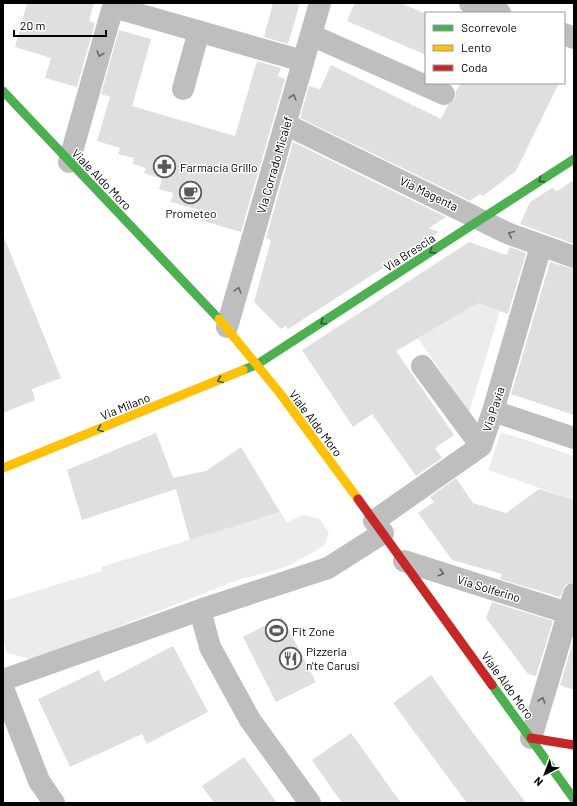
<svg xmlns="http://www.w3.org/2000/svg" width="577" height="806" font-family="Barlow,sans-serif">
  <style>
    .green { fill: #ececec }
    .building { fill: #dfdfdf }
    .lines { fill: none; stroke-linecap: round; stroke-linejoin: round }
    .street { stroke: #bebebe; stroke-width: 22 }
    .fast { stroke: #4caf50; stroke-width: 9 }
    .slow { stroke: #ffc107; stroke-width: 9 }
    .jam { stroke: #c62828; stroke-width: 9 }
    .oneway { stroke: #686868 }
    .oneway2 { stroke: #2a602c }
    .labels { text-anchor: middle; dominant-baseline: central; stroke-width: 3; stroke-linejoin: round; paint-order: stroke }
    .street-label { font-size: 12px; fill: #000; stroke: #fff }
    .poi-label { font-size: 12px; fill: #000; stroke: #fff; text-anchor: start }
  </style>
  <rect width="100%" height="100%" fill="#fff"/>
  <!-- green -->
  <path class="green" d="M 478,303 L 500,311 L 469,413 L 418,338 Z
    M 501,432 L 574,456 L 574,500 L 488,470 Z
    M 280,512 L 287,522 L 303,515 L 320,519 L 329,533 L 324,546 L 286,567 L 238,580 L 40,657 L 29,659 L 7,653 L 3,641 L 3,601 L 102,571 L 101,567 Z"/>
  <!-- building -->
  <path class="building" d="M 27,3 L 94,3 L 89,21 L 95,23 L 77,87 L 45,78 L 51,58 L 15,47 Z
    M 273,3 L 300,3 L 288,44 L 264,37 Z
    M 355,3 L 401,3 L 426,14 L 426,55 L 347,21 Z
    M 119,30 L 151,39 L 132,106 L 235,136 L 257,61 L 281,68 L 278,76 L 285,79 L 241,232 L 200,220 L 203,211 L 171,202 L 173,193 L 159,189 L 162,179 L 144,173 L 146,168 L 133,164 L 134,158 L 118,154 L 120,148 L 97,141 L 110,97 L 101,94 Z
    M 331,65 L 441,119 L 448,105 L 455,99 L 456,91 L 461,83 L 559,83 L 516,171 L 483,196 L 480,194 L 470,201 L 300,118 L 309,86 L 320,89 Z
    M 293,142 L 446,217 L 429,228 L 439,232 L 288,329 L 286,326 L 281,329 L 254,302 L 271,240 L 266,238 Z
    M 574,180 L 574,244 L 520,224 L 530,202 L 552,188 L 557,191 Z
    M 3,235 L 61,378 L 32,389 L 35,400 L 3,413 Z
    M 469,242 L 506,255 L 510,247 L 526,253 L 508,314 L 478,303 L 396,351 L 454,435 L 435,448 L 442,458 L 416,476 L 372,414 L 353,427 L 302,350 Z
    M 550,262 L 574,269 L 574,415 L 511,394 Z
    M 156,433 L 174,480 L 173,478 L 206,471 L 241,447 L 280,512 L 190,540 L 176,489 L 82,520 L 67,470 Z
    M 456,478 L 473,503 L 506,513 L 539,489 L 574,500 L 574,582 L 565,585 L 560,597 L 500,579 L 502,574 L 452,560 L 418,513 L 434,502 L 430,497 Z
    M 492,602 L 553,621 L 536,676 L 528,674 L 486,618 Z
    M 282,617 L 316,682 L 276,702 L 243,637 Z
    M 574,638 L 574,690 L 560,685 Z
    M 173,646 L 208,712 L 147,744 L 142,734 L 70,767 L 38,699 L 99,670 L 104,682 Z
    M 431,675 L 474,734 L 526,803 L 467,803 L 393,703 Z
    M 351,733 L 401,803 L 342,803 L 312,760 Z
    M 244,757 L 277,803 L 214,803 L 202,786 Z"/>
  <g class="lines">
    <!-- street -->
    <path class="street" d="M 470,3 L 500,13
      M 113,7 L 303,61
      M 564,34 L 574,38
      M 311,35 L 444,94
      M 183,89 L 199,31
      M 285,124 L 507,233 L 574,257
      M 69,162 L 114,3
      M 227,327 L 320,3
      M 422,366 L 481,446
      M 493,411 L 574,438
      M 374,521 L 481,446 L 493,411 L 541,246
      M 404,561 L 574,615
      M 200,610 L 210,647 L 250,720 L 310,803
      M 3,680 L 200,610 L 328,568 L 383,533
      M 3,688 L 39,781 L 54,803
      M 531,738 L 574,594"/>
    <!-- fast -->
    <path class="fast" d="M 3,91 L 219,319
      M 243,370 L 256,365 L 574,159
      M 492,685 L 574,799"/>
    <!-- slow -->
    <path class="slow" d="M 219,319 L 279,392 L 358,499
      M 3,468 L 243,370"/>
    <!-- jam -->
    <path class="jam" d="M 358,499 L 492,685
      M 531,738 L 574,745"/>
  </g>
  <!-- one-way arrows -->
  <defs><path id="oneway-chevron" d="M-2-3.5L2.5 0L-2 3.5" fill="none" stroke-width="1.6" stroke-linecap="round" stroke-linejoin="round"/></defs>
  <g class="oneway">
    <use href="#oneway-chevron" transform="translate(100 54) rotate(106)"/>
    <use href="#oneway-chevron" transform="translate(293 97) rotate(-74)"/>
    <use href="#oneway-chevron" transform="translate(511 234) rotate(-157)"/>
    <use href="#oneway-chevron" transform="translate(238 290) rotate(-74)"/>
    <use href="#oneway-chevron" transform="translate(441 573) rotate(17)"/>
    <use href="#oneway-chevron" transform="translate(542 700) rotate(-73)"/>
  </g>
  <g class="oneway2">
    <use href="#oneway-chevron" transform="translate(541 180) rotate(147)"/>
    <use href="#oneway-chevron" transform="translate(432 251) rotate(147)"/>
    <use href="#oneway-chevron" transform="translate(323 322) rotate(147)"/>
    <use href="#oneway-chevron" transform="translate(220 380) rotate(157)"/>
    <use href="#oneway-chevron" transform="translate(100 429) rotate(158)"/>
  </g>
  <!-- icons -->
  <defs>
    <symbol id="pharmacy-ring" viewBox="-11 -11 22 22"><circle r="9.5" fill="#fff" stroke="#595959" stroke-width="1.5"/><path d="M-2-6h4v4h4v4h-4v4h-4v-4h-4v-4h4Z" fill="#595959"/></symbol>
    <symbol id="cafe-ring" viewBox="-11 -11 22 22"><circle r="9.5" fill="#fff" stroke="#595959" stroke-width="1.5"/><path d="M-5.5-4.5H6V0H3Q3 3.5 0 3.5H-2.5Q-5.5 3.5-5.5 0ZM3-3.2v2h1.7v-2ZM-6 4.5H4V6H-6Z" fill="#595959"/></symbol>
    <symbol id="stadium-ring" viewBox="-11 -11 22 22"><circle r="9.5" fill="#fff" stroke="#595959" stroke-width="1.5"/><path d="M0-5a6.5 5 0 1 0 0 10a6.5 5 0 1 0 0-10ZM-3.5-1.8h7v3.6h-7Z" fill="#595959"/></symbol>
    <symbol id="restaurant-ring" viewBox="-11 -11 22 22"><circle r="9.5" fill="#fff" stroke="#595959" stroke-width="1.5"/><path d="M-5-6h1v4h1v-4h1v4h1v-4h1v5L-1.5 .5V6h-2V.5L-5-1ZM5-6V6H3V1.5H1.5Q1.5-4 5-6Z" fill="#595959"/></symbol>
  </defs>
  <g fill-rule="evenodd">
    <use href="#pharmacy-ring" x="152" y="154" width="25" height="25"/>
    <use href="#cafe-ring" x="178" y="180" width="25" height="25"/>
    <use href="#stadium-ring" x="264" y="618" width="25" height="25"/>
    <use href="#restaurant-ring" x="278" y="646" width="25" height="25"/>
  </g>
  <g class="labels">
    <!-- street labels -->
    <g class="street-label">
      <text transform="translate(274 165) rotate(-74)">Via Corrado Micalef</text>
      <text transform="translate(102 179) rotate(46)">Viale Aldo Moro</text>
      <text transform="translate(429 193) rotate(26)">Via Magenta</text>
      <text transform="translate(409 252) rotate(-33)">Via Brescia</text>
      <text transform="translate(125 406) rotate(-22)">Via Milano</text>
      <text transform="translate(493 409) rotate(-72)">Via Pavia</text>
      <text transform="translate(316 423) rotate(53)">Viale Aldo Moro</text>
      <text transform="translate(489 588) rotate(17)">Via Solferino</text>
      <text transform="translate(508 685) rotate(54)">Viale Aldo Moro</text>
    </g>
    <!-- poi labels -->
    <g class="poi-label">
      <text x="180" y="167">Farmacia Grillo</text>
      <text x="191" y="213" text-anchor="middle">Prometeo</text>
      <text x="292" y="631">Fit Zone</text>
      <text x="306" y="651">Pizzeria<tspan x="306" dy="14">n'te Carusi</tspan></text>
    </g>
  </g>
  <!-- border -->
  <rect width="577" height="806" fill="none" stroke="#000000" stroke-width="8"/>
  <!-- legend -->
  <rect x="425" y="12" width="140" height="72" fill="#ffffff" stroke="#999999"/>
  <rect x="433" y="25" width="20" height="6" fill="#4caf50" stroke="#999999"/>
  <text x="461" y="32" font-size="12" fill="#000000">Scorrevole</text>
  <rect x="433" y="45" width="20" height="6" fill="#ffc107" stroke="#999999"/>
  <text x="461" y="52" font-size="12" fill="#000000">Lento</text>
  <rect x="433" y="65" width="20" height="6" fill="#c62828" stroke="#999999"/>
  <text x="461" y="72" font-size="12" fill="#000000">Coda</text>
  <!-- north arrow -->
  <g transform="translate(545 774) rotate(222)" stroke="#ffffff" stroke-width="3" paint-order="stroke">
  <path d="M0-3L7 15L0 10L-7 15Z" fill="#000000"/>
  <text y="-6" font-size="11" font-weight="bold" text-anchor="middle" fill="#000000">N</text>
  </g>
  <!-- scale -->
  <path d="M14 30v6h92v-6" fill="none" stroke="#000000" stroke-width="2"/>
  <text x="20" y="30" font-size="12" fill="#000000" stroke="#ffffff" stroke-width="3" paint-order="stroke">20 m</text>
</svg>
